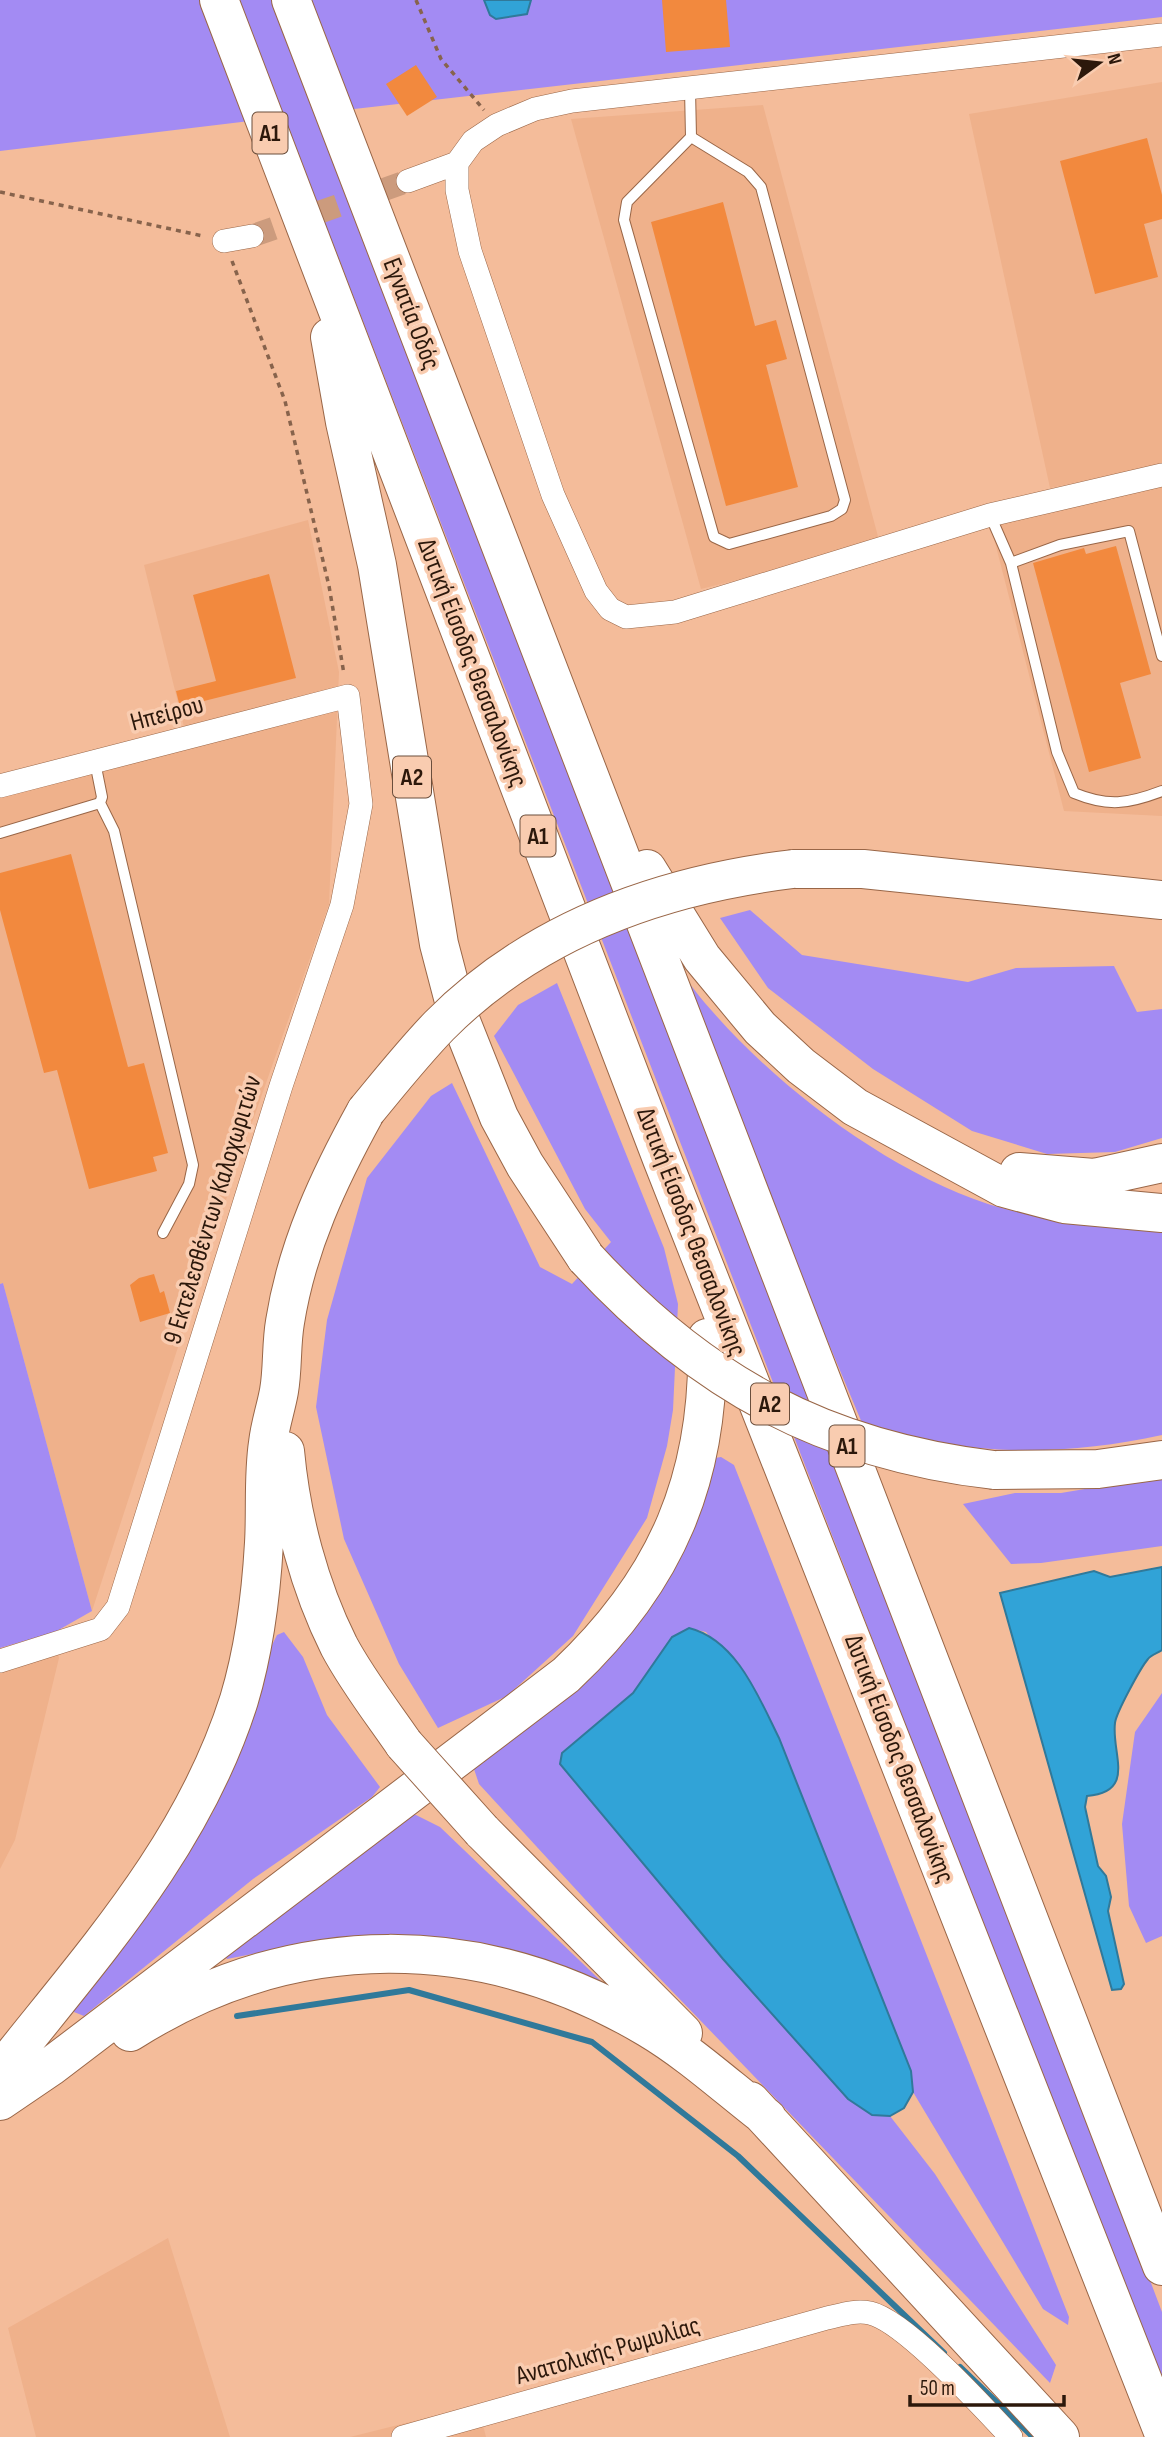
<svg xmlns="http://www.w3.org/2000/svg" width="1162" height="2437" font-family="'Sofia Sans Condensed',sans-serif">
  <style>
    .built { fill: #efb18b }
    .green { fill: #a38bf3 }
    .water { fill: #31a3d7; stroke: #30799a; stroke-width: 2 }
    .lines { fill: none; stroke-linecap: round; stroke-linejoin: round }
    .stream { stroke: #30799a; stroke-width: 6 }
    .building { fill: #f2893e }
    .minor-tunnel { stroke: #cc9b7d; stroke-width: 23; stroke-dasharray: 23 11; stroke-linecap: butt }
    .service-casing { stroke: #996647; stroke-width: 12 }
    .minor-casing { stroke: #996647; stroke-width: 24 }
    .motorway-casing { stroke: #996647; stroke-width: 40 }
    .path { stroke: #87634c; stroke-width: 3.5; stroke-dasharray: 5 5; stroke-linecap: butt }
    .service { stroke: #fff; stroke-width: 10 }
    .minor { stroke: #fff; stroke-width: 23 }
    .motorway { stroke: #fff; stroke-width: 38 }
    .motorway-bridge-casing { stroke: #996647; stroke-width: 40; stroke-linecap: butt }
    .motorway-bridge { stroke: #fff; stroke-width: 38 }
    .labels { text-anchor: middle; dominant-baseline: central; stroke-width: 7; stroke-linejoin: round; paint-order: stroke }
    .shield { fill: #f9ccb0; stroke: #6a4e3c; stroke-width: 2 }
    .shield-label { font-size: 24px; font-weight: bold; fill: #2c180b }
    .street-label { font-size: 26px; fill: #2c180b; stroke: #f9ccb0 }
  </style>
  <rect width="100%" height="100%" fill="#f4bc9a"/>
  <!-- built -->
  <path class="built" d="M 1162,82 L 1162,464 L 1050,488 L 969,114 Z
    M 763,105 L 880,544 L 701,589 L 571,119 Z
    M 1162,483 L 1162,816 L 1064,811 L 991,527 Z
    M 308,520 L 339,672 L 329,904 L 240,1157 L 92,1611 L 3,1283 L 0,1284 L 0,777 L 184,727 L 144,565 Z
    M 55,1632 L 59,1658 L 15,1840 L 0,1869 L 0,1648 Z
    M 168,2238 L 230,2437 L 36,2437 L 8,2328 Z
    M 478,2405 L 486,2437 L 350,2437 Z"/>
  <!-- green -->
  <path class="green" d="M 0,0 L 1162,0 L 1162,17 L 319,113 L 753,1233 L 1162,2312 L 1162,2389 L 284,117 L 0,151 Z
    M 750,910 L 802,955 L 968,982 L 1016,968 L 1114,966 L 1137,1012 L 1162,1009 L 1162,1138 L 1115,1152 L 1047,1154 L 972,1131 L 873,1069 L 768,988 L 720,918 Z
    M 663,948 C 679,969 694,991 712,1011 C 781,1090 888,1171 988,1204 C 1044,1222 1105,1223 1162,1228 L 1162,1435 C 1061,1457 960,1457 862,1423 Z
    M 557,983 L 664,1248 L 678,1304 L 673,1410 L 667,1446 L 647,1518 L 573,1636 L 507,1696 L 438,1728 L 399,1664 L 344,1539 L 316,1407 L 327,1320 L 367,1178 L 431,1096 L 452,1083 L 540,1267 L 572,1284 L 611,1242 L 585,1209 L 494,1036 L 518,1005 Z
    M 3,1283 L 92,1611 L 55,1632 L 0,1648 L 0,1284 Z
    M 721,1457 L 734,1465 L 1069,2317 L 1068,2325 L 1043,2309 L 913,2092 L 911,2071 L 779,1738 L 754,1690 L 706,1632 L 689,1628 L 672,1637 L 633,1693 L 562,1753 L 560,1764 L 723,1959 L 848,2099 L 872,2115 L 890,2116 L 935,2174 L 1056,2365 L 1050,2383 L 616,1933 L 479,1784 L 473,1766 L 601,1659 L 709,1459 Z
    M 1162,1476 L 1162,1546 L 1041,1563 L 1011,1564 L 963,1504 L 1015,1493 L 1061,1493 Z
    M 284,1632 L 303,1657 L 327,1715 L 380,1787 L 372,1797 L 253,1879 L 84,2016 L 74,2012 L 74,2001 L 168,1878 L 213,1812 L 244,1741 L 270,1649 L 277,1635 Z
    M 1162,1693 L 1162,1936 L 1146,1943 L 1129,1906 L 1122,1824 L 1135,1732 Z
    M 400,1814 L 416,1815 L 440,1827 L 601,1981 L 599,1987 L 298,1945 L 227,1959 L 222,1953 Z"/>
  <!-- water -->
  <path class="water" d="M 484,0 L 531,0 L 527,14 L 496,19 L 490,15 Z
    M 1162,1567 L 1162,1650 C 1158,1653 1151,1655 1148,1659 C 1141,1667 1116,1713 1115,1723 C 1111,1753 1137,1792 1087,1796 L 1085,1807 L 1098,1866 L 1106,1876 L 1111,1897 L 1108,1911 L 1124,1984 L 1121,1989 L 1112,1990 L 1000,1593 L 1094,1571 L 1110,1577 Z
    M 689,1628 C 737,1640 759,1698 779,1738 L 911,2071 L 913,2092 L 904,2108 L 890,2116 L 872,2115 L 848,2099 L 723,1959 L 560,1764 L 562,1753 L 633,1693 L 672,1637 Z"/>
  <g class="lines">
    <!-- stream -->
    <path class="stream" d="M 237,2016 L 409,1990 L 592,2042 L 738,2156 L 944,2353
      M 960,2367 L 1033,2437"/>
  </g>
  <!-- building -->
  <path class="building" d="M 662,0 L 726,0 L 730,47 L 666,52 Z
    M 416,65 L 437,97 L 407,116 L 386,84 Z
    M 1147,138 L 1162,195 L 1162,219 L 1144,224 L 1158,277 L 1095,294 L 1060,161 Z
    M 723,202 L 755,326 L 776,320 L 787,359 L 766,365 L 798,487 L 726,506 L 651,222 Z
    M 1116,546 L 1151,674 L 1120,683 L 1141,758 L 1089,772 L 1033,563 L 1084,548 L 1086,554 Z
    M 269,574 L 296,678 L 180,707 L 176,691 L 216,681 L 193,595 Z
    M 71,854 L 128,1067 L 144,1063 L 168,1153 L 153,1157 L 157,1171 L 89,1189 L 57,1070 L 44,1073 L 0,910 L 0,873 Z
    M 154,1274 L 160,1293 L 164,1291 L 170,1313 L 140,1322 L 130,1285 L 139,1278 Z"/>
  <g class="lines">
    <!-- minor-tunnel -->
    <path class="minor-tunnel" d="M 252,236 L 408,181"/>
    <defs>
      <path id="service" d="M 690,89 L 691,137 L 627,202 L 624,220 L 714,537 L 729,544 L 831,516 L 842,509 L 845,500 L 761,187 L 748,172 L 691,137
        M 990,515 L 1011,563 L 1057,752 L 1074,793 C 1108,807 1128,804 1162,791
        M 1011,563 L 1060,545 L 1129,531 L 1162,656
        M 100,803 L 114,831 L 193,1165 L 189,1184 L 163,1233
        M 0,833 L 100,803 L 102,797 L 95,762"/>
      <path id="minor" d="M 457,163 L 457,190 L 470,251 L 553,495 L 596,591 L 610,609 L 626,617 L 675,612 L 990,515 L 1162,475
        M 408,181 L 457,163 L 473,141 L 497,125 L 535,109 L 572,101 L 1162,35
        M 224,241 L 252,236
        M 0,786 L 348,696 L 361,804 L 342,905 L 281,1086 L 118,1607 L 101,1629 L 0,1661
        M 403,2437 L 827,2318 C 841,2315 855,2310 870,2313 C 905,2321 984,2408 1011,2437"/>
      <path id="motorway" d="M 219,0 L 662,1159 L 1162,2429
        M 291,0 L 1162,2266
        M 330,337 L 345,422 L 377,565 L 439,944 L 456,1009 L 499,1117 L 525,1165 L 586,1258
        M 647,869 L 702,958 L 760,1028 L 801,1066 L 855,1107 L 1004,1188 L 1064,1204 L 1162,1213
        M 793,869 L 863,869 L 1162,900
        M 1019,1172 L 1094,1178 L 1162,1163
        M 285,1451 C 291,1517 309,1586 339,1646 C 357,1680 382,1712 404,1744
        M 994,1470 L 1098,1469 L 1162,1460
        M 482,1831 L 683,2033
        M 130,2032 C 294,1928 482,1929 648,2028 C 690,2053 728,2088 767,2118
        M 0,2072 C 93,1954 193,1846 239,1700 C 254,1650 261,1596 264,1543 C 266,1510 263,1476 268,1443 C 270,1425 276,1408 279,1391 C 283,1368 281,1345 285,1322 C 297,1246 329,1178 366,1111
        M 0,2101 L 50,2067 L 566,1675 C 667,1580 711,1476 707,1338
        M 750,2101 L 1060,2437"/>
    </defs>
    <!-- service casing -->
    <use href="#service" class="service-casing"/>
    <!-- minor casing -->
    <use href="#minor" class="minor-casing"/>
    <!-- motorway casing -->
    <use href="#motorway" class="motorway-casing"/>
    <!-- path -->
    <path class="path" d="M 416,0 L 441,59 L 484,110
      M 0,192 L 203,236
      M 232,261 L 285,401 L 329,586 L 344,674"/>
    <!-- service -->
    <use href="#service" class="service"/>
    <!-- minor -->
    <use href="#minor" class="minor"/>
    <!-- motorway -->
    <use href="#motorway" class="motorway"/>
    <defs>
      <path id="motorway-bridge" d="M 366,1111 C 390,1082 413,1053 439,1026 C 535,929 661,885 793,869
        M 586,1258 C 702,1384 824,1450 994,1470
        M 404,1744 L 482,1831"/>
    </defs>
    <!-- motorway-bridge casing -->
    <use href="#motorway-bridge" class="motorway-bridge-casing"/>
    <!-- motorway-bridge -->
    <use href="#motorway-bridge" class="motorway-bridge"/>
  </g>
  <g class="labels">
    <!-- shield labels -->
    <g class="shield">
      <rect x="252.5" y="112.5" width="35" height="41" rx="5"/>
      <rect x="393" y="756.5" width="38" height="41" rx="5"/>
      <rect x="520.5" y="815.5" width="35" height="41" rx="5"/>
      <rect x="751" y="1383.5" width="38" height="41" rx="5"/>
      <rect x="829.5" y="1425.5" width="35" height="41" rx="5"/>
    </g>
    <g class="shield-label">
      <text x="270" y="133">Α1</text>
      <text x="412" y="777">Α2</text>
      <text x="538" y="836">Α1</text>
      <text x="770" y="1404">Α2</text>
      <text x="847" y="1446">Α1</text>
    </g>
    <!-- street labels -->
    <g class="street-label">
      <text transform="translate(411 314) rotate(69)">Εγνατία Οδός</text>
      <text transform="translate(472 663) rotate(69)">Δυτική Είσοδος Θεσσαλονίκης</text>
      <text transform="translate(167 714) rotate(-15)">Ηπείρου</text>
      <text transform="translate(213 1210) rotate(-73)">9 Εκτελεσθέντων Καλοχωριτών</text>
      <text transform="translate(691 1232) rotate(69)">Δυτική Είσοδος Θεσσαλονίκης</text>
      <text transform="translate(899 1759) rotate(69)">Δυτική Είσοδος Θεσσαλονίκης</text>
      <text transform="translate(608 2351) rotate(-16)">Ανατολικής Ρωμυλίας</text>
    </g>
  </g>
  <!-- north arrow -->
  <g transform="translate(1099 63) rotate(75)" stroke="#f9ccb0" stroke-width="5" paint-order="stroke">
  <path d="M0-5L12 26L0 18L-12 26Z" fill="#2c180b"/>
  <text y="-10" font-size="19" font-weight="bold" text-anchor="middle" fill="#2c180b">N</text>
  </g>
  <!-- scale -->
  <path d="M910 2395v10h154v-10" fill="none" stroke="#2c180b" stroke-width="3.5"/>
  <text x="920" y="2395" font-size="21" fill="#2c180b" stroke="#f9ccb0" stroke-width="5" paint-order="stroke">50 m</text>
</svg>
